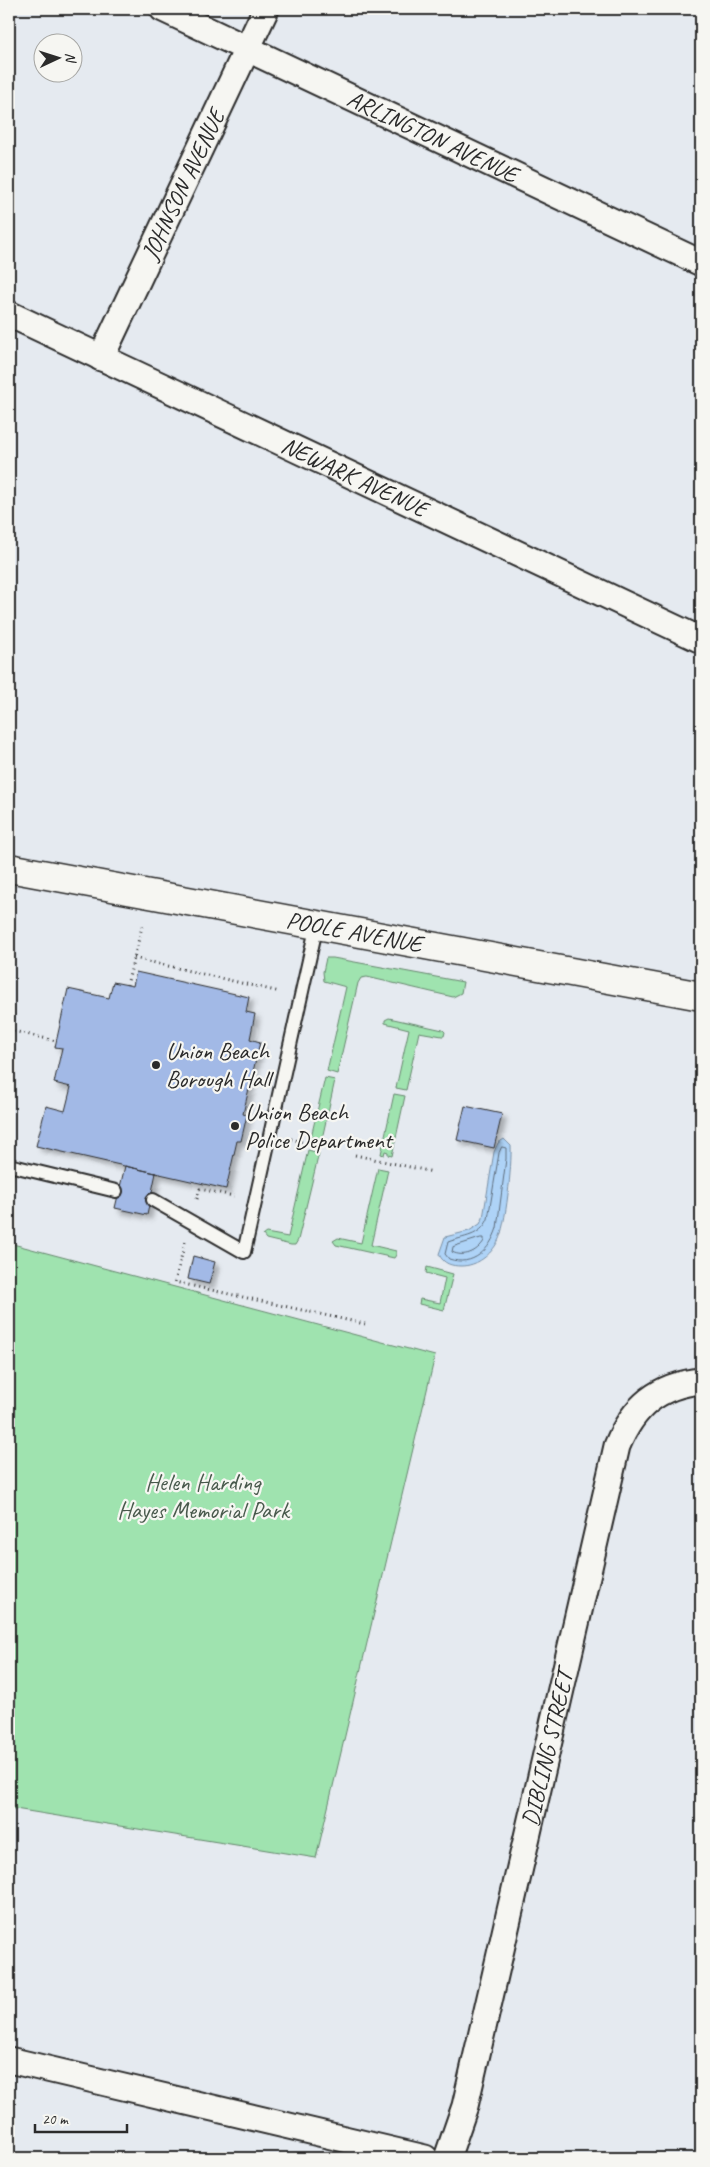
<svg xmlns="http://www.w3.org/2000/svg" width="710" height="2167" font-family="Caveat,sans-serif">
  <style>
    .green { fill: #9fe3af; stroke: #65876d }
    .water { fill: #aed3f7; stroke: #7a90a5 }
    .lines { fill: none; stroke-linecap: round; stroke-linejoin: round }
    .shore { stroke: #5f6e7d; stroke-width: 1 }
    .building { fill: #a2b9e6; stroke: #2b2b2b; filter: url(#shadow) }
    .service-casing { stroke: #2b2b2b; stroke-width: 16 }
    .minor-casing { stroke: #2b2b2b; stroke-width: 29 }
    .tertiary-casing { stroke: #2b2b2b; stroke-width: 31 }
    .path { stroke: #2b2b2b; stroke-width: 3; stroke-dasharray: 1 4; stroke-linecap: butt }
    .service { stroke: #f6f6f2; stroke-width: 12 }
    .minor { stroke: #f6f6f2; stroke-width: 25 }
    .tertiary { stroke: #f6f6f2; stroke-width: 28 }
    .poi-dot { fill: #2b2b2b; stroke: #f6f6f2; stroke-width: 2 }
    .labels { text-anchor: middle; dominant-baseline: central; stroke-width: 4.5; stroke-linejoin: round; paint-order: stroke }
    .street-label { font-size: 24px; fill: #2b2b2b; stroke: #f6f6f2 }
    .poi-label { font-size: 24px; fill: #2b2b2b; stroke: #f6f6f2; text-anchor: start }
    .park-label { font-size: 24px; fill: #48594c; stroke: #f6f6f2 }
  </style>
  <defs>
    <filter id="shadow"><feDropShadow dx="4.5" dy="4.5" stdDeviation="2.5" flood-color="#0004"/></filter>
  </defs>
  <rect width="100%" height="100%" fill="#e5eaf0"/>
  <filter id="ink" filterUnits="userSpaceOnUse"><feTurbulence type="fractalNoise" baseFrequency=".02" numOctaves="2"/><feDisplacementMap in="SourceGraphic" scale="10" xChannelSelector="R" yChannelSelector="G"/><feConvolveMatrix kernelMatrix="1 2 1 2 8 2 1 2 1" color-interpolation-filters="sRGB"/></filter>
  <g filter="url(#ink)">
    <!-- green -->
    <path class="green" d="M 326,958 L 333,958 L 463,982 L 461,993 L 453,997 L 367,977 L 361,978 L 358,983 L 337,1074 L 327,1071 L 346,987 L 324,981 L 323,972 Z
      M 389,1018 L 443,1030 L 445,1032 L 444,1036 L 442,1036 L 419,1032 L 406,1090 L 396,1088 L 409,1029 L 385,1023 L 385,1020 Z
      M 325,1078 L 335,1080 L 322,1139 L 311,1137 Z
      M 394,1094 L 405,1096 L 392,1156 L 388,1155 L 388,1152 L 385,1151 L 384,1155 L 381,1154 Z
      M 308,1150 L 319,1153 L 298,1240 L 295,1245 L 291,1245 L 266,1239 L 263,1235 L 266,1233 L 288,1237 Z
      M 378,1168 L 388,1170 L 371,1245 L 396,1251 L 396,1255 L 394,1258 L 336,1245 L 333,1241 L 338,1238 L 361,1243 Z
      M 9,1243 L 435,1356 L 316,1858 L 9,1808 Z
      M 427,1267 L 453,1274 L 444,1310 L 419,1304 L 420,1299 L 440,1303 L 445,1278 L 426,1273 Z"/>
    <!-- water -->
    <path class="water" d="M 504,1139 L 511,1146 C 512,1164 506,1227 498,1241 C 491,1255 477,1266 461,1266 C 452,1266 443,1264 439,1254 L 445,1237 L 469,1231 L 480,1224 L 483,1218 L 494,1152 L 498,1143 Z"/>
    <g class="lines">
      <!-- shore -->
      <path class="shore" d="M 502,1147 L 506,1148 L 506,1159 L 497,1228 C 490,1250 473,1267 449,1259 L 445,1254 L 448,1242 C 464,1236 480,1237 488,1219 L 499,1153 Z
        M 481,1238 L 484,1238 L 484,1241 C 477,1252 464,1258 452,1252 L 453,1247 Z"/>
    </g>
    <!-- building -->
    <path class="building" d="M 136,972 L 249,997 L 246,1012 L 255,1014 L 250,1039 L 260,1042 L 243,1114 L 247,1115 L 241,1141 L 237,1141 L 226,1189 L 36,1146 L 46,1106 L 65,1111 L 71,1087 L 54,1083 L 62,1048 L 55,1047 L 68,989 L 109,998 L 113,982 L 133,986 Z
      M 465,1106 L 502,1114 L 494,1148 L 457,1140 Z
      M 125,1166 L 156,1173 L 147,1215 L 115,1208 Z
      M 193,1256 L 215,1262 L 209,1284 L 188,1279 Z"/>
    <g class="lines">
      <defs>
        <path id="service" d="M 9,1165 L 116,1191
          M 153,1200 L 244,1252 L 317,924"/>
        <g id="minor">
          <path id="s1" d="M 163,9 L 701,263"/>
          <path id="s2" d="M 9,314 L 701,640"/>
          <path id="s3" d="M 101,358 L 266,9"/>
          <path d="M 9,2060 L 425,2158"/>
          <path id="s4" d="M 447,2158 L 465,2106 L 617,1446 C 633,1407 658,1385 701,1381"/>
        </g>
        <g id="tertiary">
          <path id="s5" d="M 9,868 L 701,996"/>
        </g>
      </defs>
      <!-- service casing -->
      <use href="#service" class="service-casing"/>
      <!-- minor casing -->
      <use href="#minor" class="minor-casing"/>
      <!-- tertiary casing -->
      <use href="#tertiary" class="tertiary-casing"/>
      <!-- path -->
      <path class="path" d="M 134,958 L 280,992
        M 127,985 L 143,923
        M 9,1030 L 56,1041
        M 291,1139 L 319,1146
        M 355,1155 L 433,1172
        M 197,1199 L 200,1189 L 234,1196
        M 185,1242 L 175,1282 L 365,1324"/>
      <!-- service -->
      <use href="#service" class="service"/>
      <!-- minor -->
      <use href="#minor" class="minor"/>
      <!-- tertiary -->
      <use href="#tertiary" class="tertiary"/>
    </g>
  </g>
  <!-- markers -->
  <g class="poi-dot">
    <circle cx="156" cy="1065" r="5"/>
    <circle cx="235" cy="1126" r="5"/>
  </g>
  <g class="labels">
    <!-- street labels -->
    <g class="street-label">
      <text stroke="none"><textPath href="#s1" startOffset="298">ARLINGTON AVENUE</textPath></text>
      <text stroke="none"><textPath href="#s3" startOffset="192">JOHNSON AVENUE</textPath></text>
      <text stroke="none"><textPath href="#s2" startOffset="382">NEWARK AVENUE</textPath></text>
      <text stroke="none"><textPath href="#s5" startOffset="351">POOLE AVENUE</textPath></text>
      <text stroke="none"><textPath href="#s4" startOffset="422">DIBLING STREET</textPath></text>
    </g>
    <!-- poi labels -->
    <g class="poi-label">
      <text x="166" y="1051">Union Beach<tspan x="166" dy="28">Borough Hall</tspan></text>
      <text x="245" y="1112">Union Beach<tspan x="245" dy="28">Police Department</tspan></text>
    </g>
    <!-- park labels -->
    <g class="park-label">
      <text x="203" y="1482">Helen Harding<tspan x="203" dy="28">Hayes Memorial Park</tspan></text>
    </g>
  </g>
  <!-- margin -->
  <rect width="710" height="2167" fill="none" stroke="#f6f6f2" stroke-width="30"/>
  <rect x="15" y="15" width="680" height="2137" fill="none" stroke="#2b2b2b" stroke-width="2" filter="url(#ink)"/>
  <!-- north arrow -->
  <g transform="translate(58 58) rotate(86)"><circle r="24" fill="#f6f6f2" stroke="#a5a5a2"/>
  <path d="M0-4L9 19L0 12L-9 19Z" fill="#2b2b2b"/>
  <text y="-8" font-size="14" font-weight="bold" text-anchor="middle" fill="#2b2b2b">N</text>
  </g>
  <!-- scale -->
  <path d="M35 2124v8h92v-8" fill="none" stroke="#2b2b2b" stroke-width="2.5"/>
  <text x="42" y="2124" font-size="15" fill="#2b2b2b" stroke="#f6f6f2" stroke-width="4" paint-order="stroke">20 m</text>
</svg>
